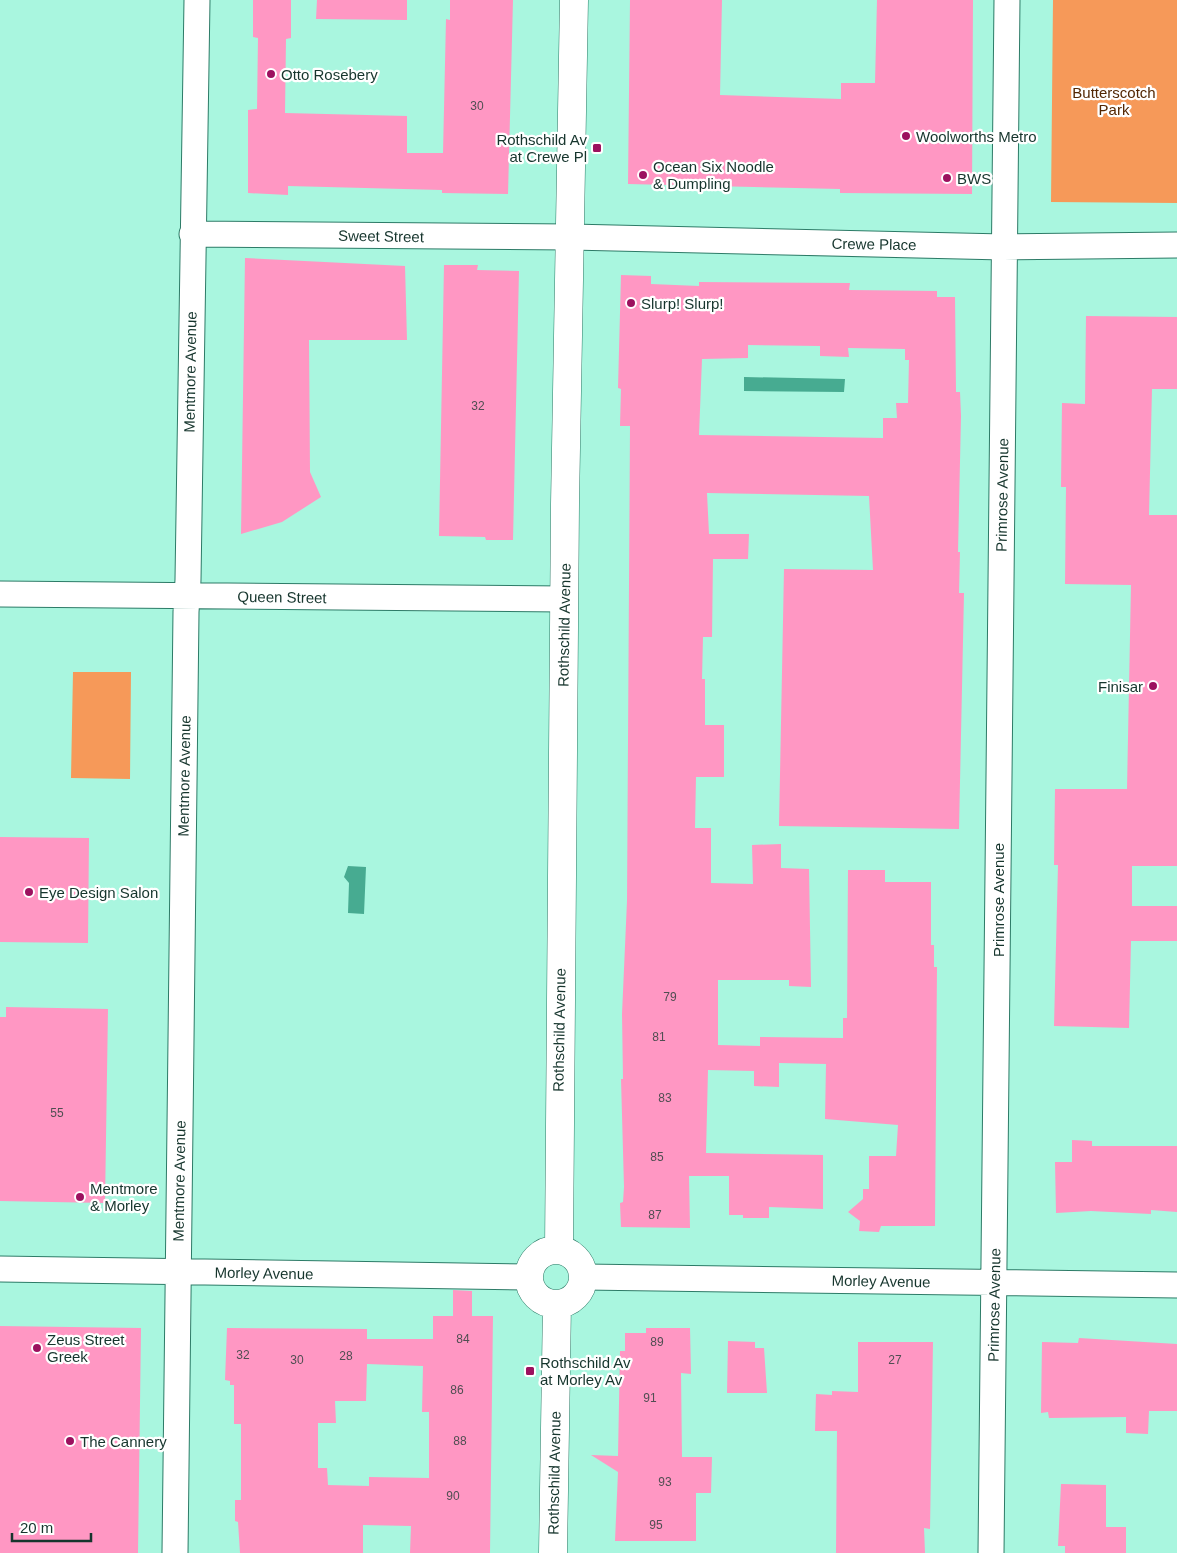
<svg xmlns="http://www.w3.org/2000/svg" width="1177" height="1553" font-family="Helvetica,sans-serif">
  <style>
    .green { fill: #f69959 }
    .water { fill: #47ab91 }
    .building { fill: #ff97c3; fill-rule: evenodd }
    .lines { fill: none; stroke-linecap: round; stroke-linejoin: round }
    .street-casing { stroke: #2d7b67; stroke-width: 27 }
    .secondary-casing { stroke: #2d7b67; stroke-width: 29 }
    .street { stroke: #fff; stroke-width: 25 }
    .secondary { stroke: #fff; stroke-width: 28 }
    .poi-dot { fill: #9c115f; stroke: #fff; stroke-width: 2 }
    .labels { text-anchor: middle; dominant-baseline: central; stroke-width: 4.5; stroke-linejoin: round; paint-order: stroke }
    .number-label { font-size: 12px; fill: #504e52 }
    .poi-label { font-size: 15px; fill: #16352d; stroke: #fff; text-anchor: start }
    .park-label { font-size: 15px; fill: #532703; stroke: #fff }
    .street-label { font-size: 15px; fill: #16352d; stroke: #fff }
  </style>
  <rect width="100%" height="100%" fill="#a9f6df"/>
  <!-- green -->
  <path class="green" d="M 1053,0 L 1177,0 L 1177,203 L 1051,202 Z
    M 73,672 L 131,672 L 130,779 L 71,778 Z"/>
  <!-- water -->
  <path class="water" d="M 744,377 L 845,379 L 844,392 L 744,391 Z
    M 348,866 L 366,867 L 364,914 L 348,913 L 349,883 L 344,877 Z"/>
  <!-- building -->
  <path class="building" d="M 253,0 L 291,0 L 291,38 L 286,39 L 285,113 L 407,116 L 407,153 L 443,153 L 446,19 L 450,20 L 450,0 L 513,0 L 508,194 L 442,193 L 442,190 L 288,186 L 288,195 L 248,193 L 248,110 L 257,109 L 258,38 L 253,37 Z
    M 317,0 L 407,0 L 407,20 L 316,19 Z
    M 630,0 L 722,0 L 720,95 L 841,99 L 841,83 L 875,83 L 877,0 L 973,0 L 972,194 L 840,193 L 840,189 L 628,184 Z
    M 245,258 L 405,266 L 407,340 L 309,340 L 310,472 L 321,497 L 282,522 L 241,534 Z
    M 444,265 L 478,265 L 477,270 L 519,271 L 513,540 L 486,540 L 485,537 L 439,536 Z
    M 621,275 L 651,276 L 651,284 L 699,286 L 699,282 L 850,283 L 849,290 L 937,291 L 937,297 L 955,297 L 956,392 L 960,392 L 961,416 L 958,552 L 960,552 L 959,593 L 964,593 L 959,829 L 779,826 L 784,569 L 873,570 L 869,496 L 707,493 L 709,534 L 749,534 L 748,559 L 713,559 L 712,637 L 703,637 L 702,679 L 705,679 L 705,725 L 724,725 L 724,777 L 696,777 L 695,828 L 711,828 L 711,883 L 753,884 L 752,845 L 781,844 L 781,868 L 809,869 L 811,987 L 789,986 L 789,980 L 718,980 L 718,1045 L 760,1046 L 760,1037 L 843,1038 L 843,1018 L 847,1018 L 848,870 L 885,870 L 885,882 L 931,882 L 931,945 L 934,945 L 934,967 L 937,967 L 935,1226 L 881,1226 L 879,1232 L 859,1231 L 860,1221 L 848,1212 L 863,1199 L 863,1189 L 869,1189 L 869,1156 L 896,1156 L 898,1125 L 825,1119 L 826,1064 L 779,1063 L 779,1087 L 754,1086 L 754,1071 L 708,1070 L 706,1153 L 823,1155 L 823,1209 L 769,1207 L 769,1218 L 743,1218 L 743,1215 L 729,1215 L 729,1176 L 689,1176 L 690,1228 L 621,1227 L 620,1203 L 623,1202 L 624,1187 L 621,1079 L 623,1079 L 622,1014 L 627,901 L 630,426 L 620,426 L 621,389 L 618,388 ZM 748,345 L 820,346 L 820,356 L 849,357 L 848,348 L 905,349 L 905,360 L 909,360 L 908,403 L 896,403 L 897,418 L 883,418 L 883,438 L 699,435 L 702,359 L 748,358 Z
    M 1086,316 L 1177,317 L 1177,389 L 1152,389 L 1149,515 L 1177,515 L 1177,866 L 1132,866 L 1132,906 L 1177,906 L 1177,941 L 1131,941 L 1129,1028 L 1054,1026 L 1058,865 L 1054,865 L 1055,789 L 1127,789 L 1131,585 L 1065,584 L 1066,487 L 1061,487 L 1062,403 L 1085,404 Z
    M 0,837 L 89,838 L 88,943 L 0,942 Z
    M 6,1007 L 108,1009 L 105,1203 L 0,1201 L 0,1017 L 6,1017 Z
    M 1072,1140 L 1092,1141 L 1092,1146 L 1177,1146 L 1177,1212 L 1151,1210 L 1151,1214 L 1091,1211 L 1056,1213 L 1055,1162 L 1072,1162 Z
    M 453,1290 L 472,1291 L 472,1316 L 493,1316 L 490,1553 L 410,1553 L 411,1526 L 363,1525 L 363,1553 L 240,1553 L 238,1522 L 235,1521 L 235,1500 L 241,1500 L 241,1424 L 234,1424 L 234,1385 L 230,1385 L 230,1381 L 225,1380 L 227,1328 L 367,1329 L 367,1339 L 433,1339 L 433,1316 L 453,1316 ZM 367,1364 L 423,1366 L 422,1412 L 429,1412 L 429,1478 L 369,1477 L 369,1486 L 328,1485 L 327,1468 L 318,1468 L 318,1423 L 336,1423 L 335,1401 L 366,1401 Z
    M 0,1326 L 141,1328 L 138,1553 L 0,1553 Z
    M 646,1328 L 690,1328 L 691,1374 L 681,1373 L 682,1457 L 712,1457 L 711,1493 L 696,1493 L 696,1541 L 615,1541 L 618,1472 L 591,1455 L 618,1456 L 620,1351 L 625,1351 L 625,1333 L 646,1333 Z
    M 1079,1338 L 1177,1344 L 1177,1411 L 1149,1411 L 1148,1434 L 1126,1433 L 1126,1417 L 1049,1418 L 1048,1412 L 1041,1413 L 1042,1342 L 1078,1343 Z
    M 728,1341 L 755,1342 L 755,1348 L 764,1348 L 767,1393 L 727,1393 Z
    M 858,1342 L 933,1342 L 930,1529 L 924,1528 L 925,1553 L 836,1553 L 837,1431 L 815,1431 L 816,1394 L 832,1395 L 832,1391 L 858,1392 Z
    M 1061,1484 L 1106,1485 L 1106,1527 L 1126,1527 L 1126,1553 L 1065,1553 L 1065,1546 L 1058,1546 Z"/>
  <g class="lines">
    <defs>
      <path id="street" d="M 192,234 L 571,237 L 1004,247 L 1177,245
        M 0,594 L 564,599
        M 0,1269 L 529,1277
        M 584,1277 L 1177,1285
        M 175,1553 L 186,612 L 188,580 L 197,0
        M 991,1553 L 1007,0"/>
      <path id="secondary" d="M 559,1249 L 565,504 L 574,0
        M529 1277a27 27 0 1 1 54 0a27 27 0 1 1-54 0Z
        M 553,1553 L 557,1304"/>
    </defs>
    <!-- street casing -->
    <use href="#street" class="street-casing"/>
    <!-- secondary casing -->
    <use href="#secondary" class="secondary-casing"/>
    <!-- street -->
    <use href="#street" class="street"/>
    <!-- secondary -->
    <use href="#secondary" class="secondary"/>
  </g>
  <!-- markers -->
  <g class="poi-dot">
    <circle cx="271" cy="74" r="5"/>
    <circle cx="906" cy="136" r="5"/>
    <rect x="592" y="143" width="10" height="10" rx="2.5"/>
    <circle cx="643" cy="175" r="5"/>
    <circle cx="947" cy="178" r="5"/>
    <circle cx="631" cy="303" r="5"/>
    <circle cx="1153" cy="686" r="5"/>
    <circle cx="29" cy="892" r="5"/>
    <circle cx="80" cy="1197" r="5"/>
    <circle cx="37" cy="1348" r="5"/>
    <rect x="525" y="1366" width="10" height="10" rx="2.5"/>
    <circle cx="70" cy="1441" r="5"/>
  </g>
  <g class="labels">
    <!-- number labels -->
    <g class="number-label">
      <text x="477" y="106">30</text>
      <text x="478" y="406">32</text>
      <text x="670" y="997">79</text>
      <text x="659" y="1037">81</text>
      <text x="665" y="1098">83</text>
      <text x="57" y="1113">55</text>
      <text x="657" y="1157">85</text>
      <text x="655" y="1215">87</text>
      <text x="463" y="1339">84</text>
      <text x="657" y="1342">89</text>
      <text x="243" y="1355">32</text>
      <text x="346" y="1356">28</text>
      <text x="297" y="1360">30</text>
      <text x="895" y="1360">27</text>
      <text x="457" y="1390">86</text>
      <text x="650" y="1398">91</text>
      <text x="460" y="1441">88</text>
      <text x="665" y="1482">93</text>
      <text x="453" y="1496">90</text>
      <text x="656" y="1525">95</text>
    </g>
    <!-- poi labels -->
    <g class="poi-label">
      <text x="281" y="74">Otto Rosebery</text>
      <text x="916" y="136">Woolworths Metro</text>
      <text x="587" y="139" text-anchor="end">Rothschild Av<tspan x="587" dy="17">at Crewe Pl</tspan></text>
      <text x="653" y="166">Ocean Six Noodle<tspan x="653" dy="17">&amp; Dumpling</tspan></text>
      <text x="957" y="178">BWS</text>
      <text x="641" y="303">Slurp! Slurp!</text>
      <text x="1143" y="686" text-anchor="end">Finisar</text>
      <text x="39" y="892">Eye Design Salon</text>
      <text x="90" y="1188">Mentmore<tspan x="90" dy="17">&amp; Morley</tspan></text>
      <text x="47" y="1339">Zeus Street<tspan x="47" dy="17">Greek</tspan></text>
      <text x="540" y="1362">Rothschild Av<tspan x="540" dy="17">at Morley Av</tspan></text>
      <text x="80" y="1441">The Cannery</text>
    </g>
    <!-- park labels -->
    <g class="park-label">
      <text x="1114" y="92">Butterscotch<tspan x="1114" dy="17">Park</tspan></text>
    </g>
    <!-- street labels -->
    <g class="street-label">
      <text transform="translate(381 236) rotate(1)">Sweet Street</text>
      <text transform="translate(874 244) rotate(1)">Crewe Place</text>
      <text transform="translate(190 372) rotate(-89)">Mentmore Avenue</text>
      <text transform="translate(1002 495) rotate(-89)">Primrose Avenue</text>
      <text transform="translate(282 597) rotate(1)">Queen Street</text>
      <text transform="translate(564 625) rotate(-89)">Rothschild Avenue</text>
      <text transform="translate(184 776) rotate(-89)">Mentmore Avenue</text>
      <text transform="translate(998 900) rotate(-90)">Primrose Avenue</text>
      <text transform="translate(559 1030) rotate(-89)">Rothschild Avenue</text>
      <text transform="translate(179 1181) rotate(-89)">Mentmore Avenue</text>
      <text transform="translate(264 1273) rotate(1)">Morley Avenue</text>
      <text transform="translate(881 1281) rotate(1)">Morley Avenue</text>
      <text transform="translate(994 1305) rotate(-89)">Primrose Avenue</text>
      <text transform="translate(554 1473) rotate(-89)">Rothschild Avenue</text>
    </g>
  </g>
  <!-- scale -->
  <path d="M12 1533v8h79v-8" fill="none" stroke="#16352d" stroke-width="2.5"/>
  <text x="20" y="1533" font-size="15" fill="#16352d" stroke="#ffffff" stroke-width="4" paint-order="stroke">20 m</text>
</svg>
